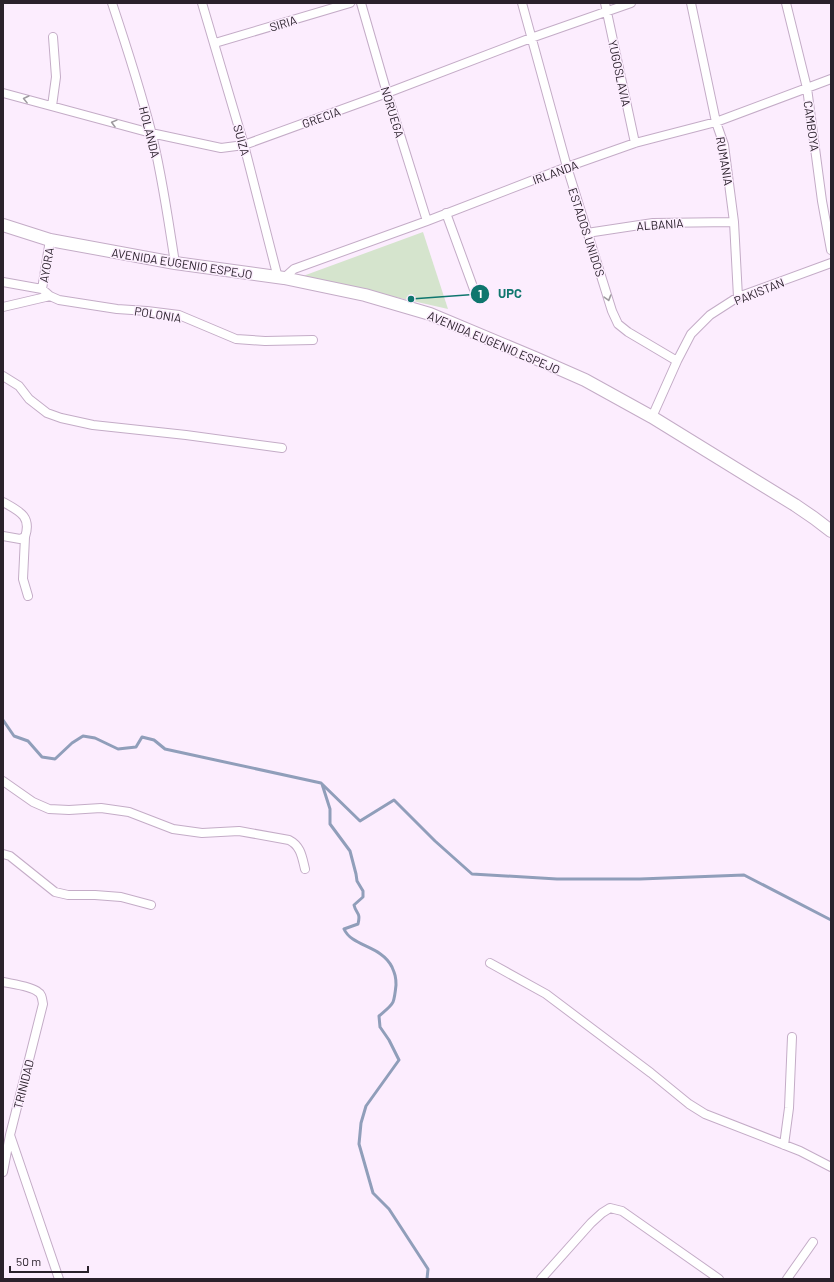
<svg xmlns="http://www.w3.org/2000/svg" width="834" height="1282" font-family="Barlow,sans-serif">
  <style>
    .green { fill: #d5e4cd }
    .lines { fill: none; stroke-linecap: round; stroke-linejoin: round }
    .stream { stroke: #909eba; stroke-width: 3 }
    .minor-casing { stroke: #c4acc7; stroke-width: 10 }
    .secondary-casing { stroke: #c4acc7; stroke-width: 14 }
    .minor { stroke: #fff; stroke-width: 8 }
    .secondary { stroke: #fff; stroke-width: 12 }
    .oneway { stroke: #9f9ba0 }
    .labels { text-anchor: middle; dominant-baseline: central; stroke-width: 3; stroke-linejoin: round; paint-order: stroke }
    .street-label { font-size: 12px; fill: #2a212b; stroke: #fcedfe }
    .leader { fill: none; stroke: #0f766e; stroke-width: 1.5 }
    .callout-dot { fill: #0f766e; stroke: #fcedfe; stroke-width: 1.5 }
    .mark-label { font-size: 12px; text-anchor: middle; font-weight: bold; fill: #fff }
    .callout-label { font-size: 13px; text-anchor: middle; font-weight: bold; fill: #0f766e; stroke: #fcedfe; stroke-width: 3; stroke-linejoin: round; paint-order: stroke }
  </style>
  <rect width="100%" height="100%" fill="#fcedfe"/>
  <!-- green -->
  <path class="green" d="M 423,232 L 448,309 L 303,276 Z"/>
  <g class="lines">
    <!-- stream -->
    <path class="stream" d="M 3,720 L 14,736 L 28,741 L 42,757 L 55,759 L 72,743 L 83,736 L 95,738 L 118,749 L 136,747 L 142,737 L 154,740 L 165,749 L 321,783 L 360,821 L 394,800 L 435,841 L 472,874 L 557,879 L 640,879 L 744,875 L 831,920
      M 322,784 L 330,809 L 330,824 L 350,851 L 356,874 L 357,881 L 363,891 L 363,897 L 354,905 C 356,914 361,912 358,924 L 344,929 C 352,947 381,945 392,967 C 395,974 396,977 396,985 C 394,1005 394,1003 379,1016 L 380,1027 L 389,1040 L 399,1060 L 366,1106 L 361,1123 L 359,1144 L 373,1193 L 389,1209 L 428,1269 L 427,1279"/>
    <defs>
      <path id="minor" d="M 112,3 C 126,45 140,88 151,131 C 162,174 168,219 175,263
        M 202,3 L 244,145 L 278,278
        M 361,3 L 387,93 L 427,221
        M 522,3 L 567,167 L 612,311 L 618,324 L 628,332 L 677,361
        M 605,3 L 635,143
        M 691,3 L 716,122 L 724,145 L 734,222 L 738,297
        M 786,3 L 807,88 L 822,201 L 831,250
        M 215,43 L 350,3
        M 3,93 L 151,133 L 221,148 L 244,145 L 387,93 L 531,38 L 631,3
        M 52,106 L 56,77 L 53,37
        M 446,213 L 476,295
        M 587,233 L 653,223 L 734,222
        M 284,278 L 294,269 L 427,221 L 567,167 L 635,143 L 716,122 L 831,79
        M 3,282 L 42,289 L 50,296 L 59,300 L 117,309 L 147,311 L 179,315 L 236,339 L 265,341 L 313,340
        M 42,289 L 50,240
        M 3,307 L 50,296
        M 3,376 L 19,386 L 29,399 L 47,413 L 61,418 L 93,425 L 186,435 L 282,448
        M 652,417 L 677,361 L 691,334 L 710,315 L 738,297 L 831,263
        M 3,502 C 19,511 32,516 25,537 L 20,539 L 3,536
        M 25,537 L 23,579 L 28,596
        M 3,781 L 33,802 L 49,809 L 69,810 L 101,808 L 129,812 L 173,829 L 202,833 L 239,831 L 289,840 C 301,846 302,857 305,869
        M 3,854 L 10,856 L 55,892 L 68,895 L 95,895 L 121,897 L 151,905
        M 490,963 L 546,994 L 651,1073 L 689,1104 L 705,1114 L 800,1151 L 831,1167
        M 3,982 C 12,984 31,986 38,992 C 42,994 42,999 43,1004 L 10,1135 L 59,1279
        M 784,1145 L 789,1108 L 792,1037
        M 3,1172 L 10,1135
        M 541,1279 L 591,1223 L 602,1213 L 610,1208 L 622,1211 L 719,1279
        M 787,1279 L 813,1242"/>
      <path id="secondary" d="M 3,225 L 50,240 L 175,263 L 284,278 L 365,295 L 430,314 L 535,358 L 585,380 L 652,417 L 795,505 L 814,518 L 831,531"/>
    </defs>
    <!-- minor casing -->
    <use href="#minor" class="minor-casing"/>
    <!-- secondary casing -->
    <use href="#secondary" class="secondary-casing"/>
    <!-- minor -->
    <use href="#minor" class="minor"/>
    <!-- secondary -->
    <use href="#secondary" class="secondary"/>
  </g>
  <!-- one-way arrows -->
  <defs><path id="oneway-chevron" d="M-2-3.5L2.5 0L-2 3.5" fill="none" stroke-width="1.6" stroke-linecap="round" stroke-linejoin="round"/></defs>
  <g class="oneway">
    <use href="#oneway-chevron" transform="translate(26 99) rotate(-166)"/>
    <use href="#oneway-chevron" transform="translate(114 123) rotate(-165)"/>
    <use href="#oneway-chevron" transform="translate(608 298) rotate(74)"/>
  </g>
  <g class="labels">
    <!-- street labels -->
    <g class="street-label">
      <text transform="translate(283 23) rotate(-17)">SIRIA</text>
      <text transform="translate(620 73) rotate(78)">YUGOSLAVIA</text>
      <text transform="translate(393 112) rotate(73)">NORUEGA</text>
      <text transform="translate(321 117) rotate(-20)">GRECIA</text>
      <text transform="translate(812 126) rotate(82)">CAMBOYA</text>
      <text transform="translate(150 132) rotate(76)">HOLANDA</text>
      <text transform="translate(242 140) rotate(75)">SUIZA</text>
      <text transform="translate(725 161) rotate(80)">RUMANIA</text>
      <text transform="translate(555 172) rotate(-20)">IRLANDA</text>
      <text transform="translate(660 224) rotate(-4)">ALBANIA</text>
      <text transform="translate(587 232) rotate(72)">ESTADOS UNIDOS</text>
      <text transform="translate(182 263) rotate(9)">AVENIDA EUGENIO ESPEJO</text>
      <text transform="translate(46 265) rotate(-80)">AYORA</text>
      <text transform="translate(759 291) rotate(-22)">PAKISTAN</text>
      <text transform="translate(158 314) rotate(9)">POLONIA</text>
      <text transform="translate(494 342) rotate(23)">AVENIDA EUGENIO ESPEJO</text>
      <text transform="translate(23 1084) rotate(-76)">TRINIDAD</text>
    </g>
  </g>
  <!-- callouts -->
  <path class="leader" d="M411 299L480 294"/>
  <g class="callout-dot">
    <circle cx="411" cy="299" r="4"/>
    <circle cx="480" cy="294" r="10"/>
  </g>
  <g class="mark-label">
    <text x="480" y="298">1</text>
  </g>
  <g class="callout-label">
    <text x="510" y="298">UPC</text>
  </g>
  <!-- border -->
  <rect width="834" height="1282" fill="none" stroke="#2a212b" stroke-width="8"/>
  <!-- scale -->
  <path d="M10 1266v6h78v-6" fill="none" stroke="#2a212b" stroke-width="2"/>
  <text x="16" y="1266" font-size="12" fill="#2a212b" stroke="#fcedfe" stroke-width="3" paint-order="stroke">50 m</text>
</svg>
